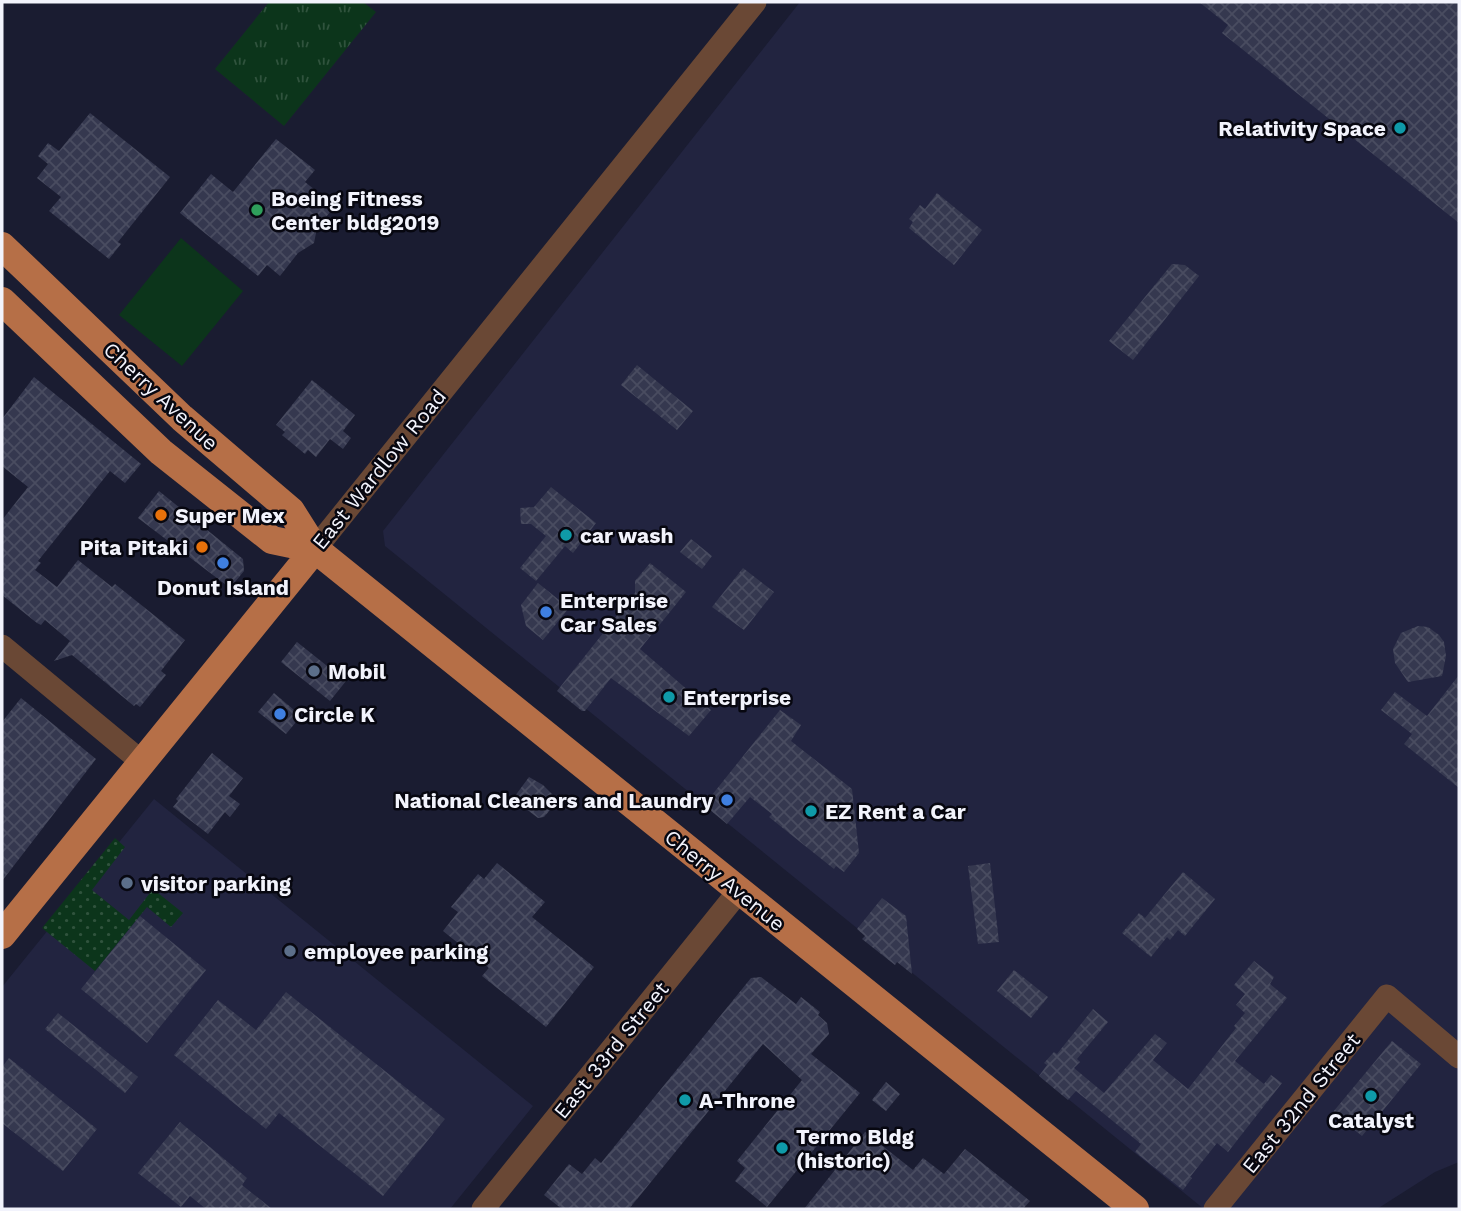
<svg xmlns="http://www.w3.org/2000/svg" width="1461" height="1211" font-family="'Work Sans',sans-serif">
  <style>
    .built { fill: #222440 }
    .grass { fill: #0c351b }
    .park { fill: url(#park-tufts) }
    .garden { fill: url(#garden-dots) }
    .building { fill: url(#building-cross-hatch) }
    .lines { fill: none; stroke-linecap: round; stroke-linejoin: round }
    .minor { stroke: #6a4835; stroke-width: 23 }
    .major { stroke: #b66f47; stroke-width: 28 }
    .culture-dot { fill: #0f9aa8; stroke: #070710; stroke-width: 2.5 }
    .leisure-dot { fill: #2e9e5b; stroke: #070710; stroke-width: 2.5 }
    .food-dot { fill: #e8710a; stroke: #070710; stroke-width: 2.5 }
    .shop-dot { fill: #3f7fe0; stroke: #070710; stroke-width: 2.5 }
    .service-dot { fill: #5c6f8a; stroke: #070710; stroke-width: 2.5 }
    .labels { text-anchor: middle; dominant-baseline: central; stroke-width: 5; stroke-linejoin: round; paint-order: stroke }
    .poi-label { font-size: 21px; font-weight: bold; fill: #f2f3fc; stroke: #070710; text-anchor: start }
    .street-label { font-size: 21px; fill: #f2f3fc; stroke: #070710 }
  </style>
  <defs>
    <pattern id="park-tufts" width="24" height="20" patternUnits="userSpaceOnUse" patternTransform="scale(1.75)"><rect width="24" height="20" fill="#0c351b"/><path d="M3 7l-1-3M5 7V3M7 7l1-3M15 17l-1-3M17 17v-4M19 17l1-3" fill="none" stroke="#30533d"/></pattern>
    <pattern id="garden-dots" width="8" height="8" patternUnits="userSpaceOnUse" patternTransform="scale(1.75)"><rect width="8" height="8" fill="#0c351b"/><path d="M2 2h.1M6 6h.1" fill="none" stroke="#30533d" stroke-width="1.8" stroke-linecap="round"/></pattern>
    <pattern id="building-cross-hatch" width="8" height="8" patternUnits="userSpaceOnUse" patternTransform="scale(1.75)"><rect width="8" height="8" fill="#35384f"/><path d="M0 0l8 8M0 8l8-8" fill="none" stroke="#494c60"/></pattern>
  </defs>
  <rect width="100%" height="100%" fill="#1a1c31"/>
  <!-- built -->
  <path class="built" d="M 800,2 L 1459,2 L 1459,1162 L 1435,1172 L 1377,1209 L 1204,1209 L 385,546 L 383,531 Z
    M 154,799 L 533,1106 L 450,1209 L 2,1209 L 2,987 Z"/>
  <!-- grass -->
  <path class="grass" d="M 181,238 L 243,291 L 182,366 L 119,315 Z"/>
  <!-- park -->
  <path class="park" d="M 269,2 L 363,2 L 376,12 L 284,126 L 215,69 Z"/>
  <!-- garden -->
  <path class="garden" d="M 115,838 L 125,847 L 92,890 L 129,920 L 153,889 L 183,913 L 171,927 L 147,907 L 95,971 L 42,928 Z"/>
  <!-- building -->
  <path class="building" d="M 1199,2 L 1459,2 L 1459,223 L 1222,33 L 1228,25 Z
    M 90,113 L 170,177 L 118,242 L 121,244 L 109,259 L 49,211 L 61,197 L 37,178 L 48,164 L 38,156 L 48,143 L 59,151 Z
    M 276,139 L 315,170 L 305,182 L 335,206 L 317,228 L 314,243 L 298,253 L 280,276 L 267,265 L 258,276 L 180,213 L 211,174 L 233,192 Z
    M 937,193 L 982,230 L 954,265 L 909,228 L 913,222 L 909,219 L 920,205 L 925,209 Z
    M 1172,264 L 1185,265 L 1199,276 L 1133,360 L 1109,341 Z
    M 637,365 L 693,411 L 677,430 L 621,385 Z
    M 34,377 L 141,464 L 125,483 L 110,471 L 38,561 L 41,563 L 35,570 L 57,587 L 78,560 L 112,587 L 115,584 L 185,640 L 161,671 L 166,675 L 140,707 L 136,704 L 134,706 L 72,655 L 54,661 L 70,641 L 45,620 L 41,625 L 37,623 L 2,595 L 2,520 L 28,487 L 2,466 L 2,419 Z
    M 312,380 L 355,415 L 343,431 L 351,438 L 343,449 L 330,439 L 316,457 L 308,450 L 305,454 L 282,435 L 285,432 L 276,425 Z
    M 551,487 L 596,523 L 573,553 L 565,546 L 536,581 L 520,568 L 546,536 L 531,524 L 521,524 L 520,508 L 534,507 Z
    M 159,491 L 243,559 L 244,571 L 230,588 L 138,518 Z
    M 691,539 L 712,556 L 702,569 L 680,552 Z
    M 650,563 L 686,592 L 640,649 L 711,710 L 689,736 L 611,678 L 585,711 L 582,711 L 557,691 L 635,593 L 635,581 Z
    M 743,568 L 774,592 L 744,630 L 712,607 Z
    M 538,583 L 569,608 L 543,640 L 526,626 L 521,605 Z
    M 1418,626 L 1428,627 L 1439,635 L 1444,642 L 1446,656 L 1442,676 L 1408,682 L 1395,663 L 1393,649 L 1401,633 Z
    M 297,642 L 346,681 L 330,701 L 281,662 Z
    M 1459,675 L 1459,788 L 1404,744 L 1412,734 L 1381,710 L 1395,692 L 1427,716 Z
    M 274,693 L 301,716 L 286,734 L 258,712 Z
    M 21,698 L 96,759 L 2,881 L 2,722 Z
    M 780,710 L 801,725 L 791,741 L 852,789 L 859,853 L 844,872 L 836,866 L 834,869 L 769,817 L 772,814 L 750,797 L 727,824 L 704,805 Z
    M 212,753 L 243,778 L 229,796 L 240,804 L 230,817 L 225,812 L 208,834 L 173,807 L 178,801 L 176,799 Z
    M 529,777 L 543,785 L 556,798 L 554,801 L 556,803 L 544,817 L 538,818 L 517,802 L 519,799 L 515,796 Z
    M 497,863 L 545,902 L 532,917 L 594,967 L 546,1027 L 482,976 L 489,968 L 443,931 L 458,912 L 451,907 L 478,874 L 484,879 Z
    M 990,863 L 999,942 L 978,944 L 968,866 Z
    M 1183,872 L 1215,899 L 1185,936 L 1178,930 L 1170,940 L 1167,937 L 1151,957 L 1122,933 L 1139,913 L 1145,918 Z
    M 882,898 L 906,916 L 912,974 L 897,962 L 895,965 L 862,939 L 865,936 L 857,929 Z
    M 140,916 L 206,970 L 147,1043 L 81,989 Z
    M 1254,961 L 1274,977 L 1270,984 L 1287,998 L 1235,1061 L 1264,1084 L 1271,1075 L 1282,1083 L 1228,1152 L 1217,1143 L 1190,1177 L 1192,1178 L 1183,1190 L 1135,1152 L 1141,1144 L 1076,1091 L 1068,1100 L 1039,1076 L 1047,1065 L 1044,1063 L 1054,1052 L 1057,1054 L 1093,1009 L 1108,1022 L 1077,1059 L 1080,1062 L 1074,1068 L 1104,1093 L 1155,1034 L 1167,1043 L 1153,1060 L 1188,1089 L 1236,1028 L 1234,1026 L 1245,1013 L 1236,1005 L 1245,994 L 1234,985 Z
    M 1014,970 L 1048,997 L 1031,1018 L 997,991 Z
    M 761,977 L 796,1004 L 801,997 L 820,1012 L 818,1015 L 827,1023 L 829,1034 L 811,1054 L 860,1093 L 767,1207 L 735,1181 L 745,1168 L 737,1161 L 802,1080 L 763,1044 L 629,1209 L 562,1209 L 544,1195 L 569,1164 L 582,1174 L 595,1158 L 601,1163 L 751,978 Z
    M 286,992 L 445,1119 L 383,1196 L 279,1113 L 266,1129 L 174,1055 L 218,1000 L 256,1030 Z
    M 58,1013 L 138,1077 L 125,1093 L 45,1029 Z
    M 1392,1041 L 1421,1064 L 1362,1136 L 1333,1112 Z
    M 9,1058 L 97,1129 L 63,1171 L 2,1123 L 2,1067 Z
    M 886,1082 L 900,1094 L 886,1111 L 872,1100 Z
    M 180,1122 L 247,1178 L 242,1185 L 272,1209 L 206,1209 L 190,1196 L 181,1207 L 138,1173 Z
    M 865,1132 L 913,1170 L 923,1158 L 944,1174 L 965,1149 L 1030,1201 L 1023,1209 L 804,1209 Z"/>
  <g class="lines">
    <!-- minor -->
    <path class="minor" d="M 315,549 L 755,2
      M 2,646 L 142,762
      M 483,1209 L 739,891
      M 1215,1209 L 1387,996 L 1459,1057"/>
    <!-- major -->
    <path class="major" d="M 2,246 L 182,418 L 291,511 L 315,549 L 1135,1209
      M 2,301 L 161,452 L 272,540 L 315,549
      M 2,935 L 315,549"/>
  </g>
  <!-- markers -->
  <g class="culture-dot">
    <circle cx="1400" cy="128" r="7"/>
    <circle cx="566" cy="535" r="7"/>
    <circle cx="669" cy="697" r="7"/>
    <circle cx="811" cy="811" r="7"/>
    <circle cx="1371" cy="1096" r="7"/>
    <circle cx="685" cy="1100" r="7"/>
    <circle cx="782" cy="1148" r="7"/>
  </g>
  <circle class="leisure-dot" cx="257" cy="210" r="7"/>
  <g class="food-dot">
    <circle cx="161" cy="515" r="7"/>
    <circle cx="202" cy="547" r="7"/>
  </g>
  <g class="shop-dot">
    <circle cx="223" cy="563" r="7"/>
    <circle cx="546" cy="612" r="7"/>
    <circle cx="280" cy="714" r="7"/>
    <circle cx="727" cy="800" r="7"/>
  </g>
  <g class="service-dot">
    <circle cx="314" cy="671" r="7"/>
    <circle cx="127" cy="883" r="7"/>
    <circle cx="290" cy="951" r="7"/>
  </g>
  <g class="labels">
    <!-- poi labels -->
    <g class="poi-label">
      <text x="1386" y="128" text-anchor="end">Relativity Space</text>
      <text x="271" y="198">Boeing Fitness<tspan x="271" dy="24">Center bldg2019</tspan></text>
      <text x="175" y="515">Super Mex</text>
      <text x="580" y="535">car wash</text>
      <text x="188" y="547" text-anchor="end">Pita Pitaki</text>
      <text x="223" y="587" text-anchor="middle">Donut Island</text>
      <text x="560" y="600">Enterprise<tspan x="560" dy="24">Car Sales</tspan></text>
      <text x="328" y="671">Mobil</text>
      <text x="683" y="697">Enterprise</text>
      <text x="294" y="714">Circle K</text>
      <text x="713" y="800" text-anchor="end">National Cleaners and Laundry</text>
      <text x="825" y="811">EZ Rent a Car</text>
      <text x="141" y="883">visitor parking</text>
      <text x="304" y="951">employee parking</text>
      <text x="699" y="1100">A-Throne</text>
      <text x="1371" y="1120" text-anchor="middle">Catalyst</text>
      <text x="796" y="1136">Termo Bldg<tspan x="796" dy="24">(historic)</tspan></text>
    </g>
    <!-- street labels -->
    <g class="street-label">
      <text transform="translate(161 396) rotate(43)">Cherry Avenue</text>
      <text transform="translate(379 469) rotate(-51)">East Wardlow Road</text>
      <text transform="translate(725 880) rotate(39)">Cherry Avenue</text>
      <text transform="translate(611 1050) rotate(-51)">East 33rd Street</text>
      <text transform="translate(1301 1103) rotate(-51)">East 32nd Street</text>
    </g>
  </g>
  <!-- border -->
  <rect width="1461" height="1211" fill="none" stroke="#f2f3fc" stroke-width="7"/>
</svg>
